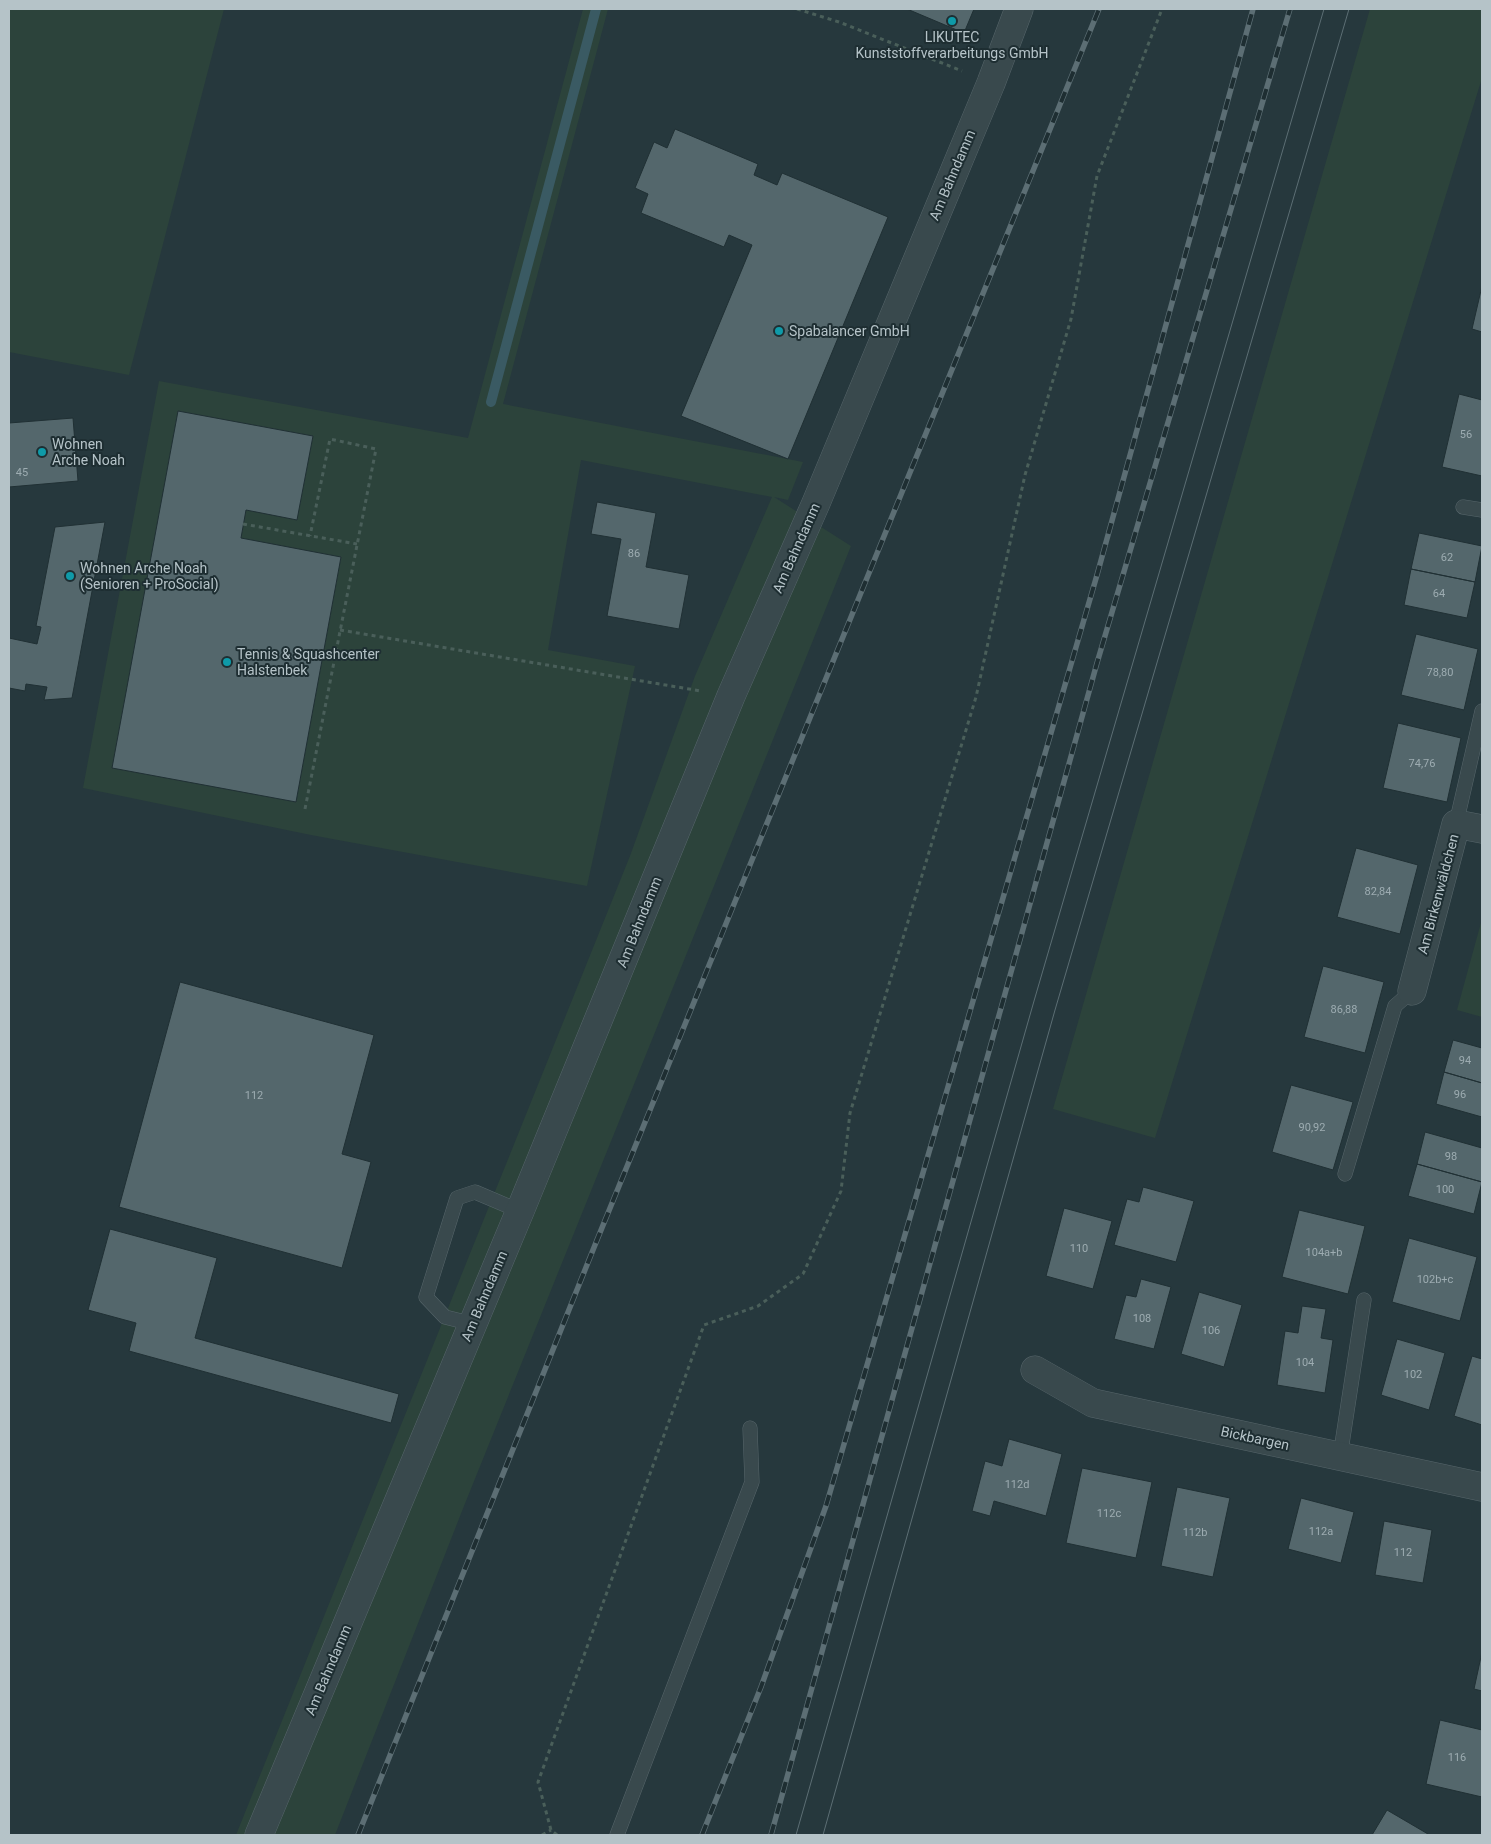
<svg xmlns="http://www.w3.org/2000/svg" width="1491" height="1844" font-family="Roboto,sans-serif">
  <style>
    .green { fill: #2c433b }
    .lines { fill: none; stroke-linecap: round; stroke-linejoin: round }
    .stream { stroke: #3a5a63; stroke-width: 10 }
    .building { fill: #54676c; stroke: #203034 }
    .lane-casing { stroke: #57666b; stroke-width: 15 }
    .street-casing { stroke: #57666b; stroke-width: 29 }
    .path { stroke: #4a5f5a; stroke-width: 3; stroke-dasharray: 4 4; stroke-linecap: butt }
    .lane { stroke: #39494d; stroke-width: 14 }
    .street { stroke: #39494d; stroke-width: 28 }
    .tram { stroke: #5c6e74; stroke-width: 1 }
    .rail-casing { stroke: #5c6e74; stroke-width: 5.5 }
    .rail { stroke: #1e2e32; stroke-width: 4; stroke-dasharray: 11; stroke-linecap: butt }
    .culture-dot { fill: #0f9aa8; stroke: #1e2e32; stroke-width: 2 }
    .labels { text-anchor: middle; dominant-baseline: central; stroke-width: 4; stroke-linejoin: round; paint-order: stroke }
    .number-label { font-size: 11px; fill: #9dacb1 }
    .poi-label { font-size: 14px; fill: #b5c3c8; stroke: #1e2e32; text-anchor: start }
    .street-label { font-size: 14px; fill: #b5c3c8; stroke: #1e2e32 }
  </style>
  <rect width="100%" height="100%" fill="#26383d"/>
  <!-- green -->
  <path class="green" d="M 9,9 L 224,9 L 129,375 L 9,352 Z
    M 583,9 L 608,9 L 503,404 L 803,462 L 788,500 L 774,497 L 851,546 L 464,1506 L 335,1835 L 236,1835 L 630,856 L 695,676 L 772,497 L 581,460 L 548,650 L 635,666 L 587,886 L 311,835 L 83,788 L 159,381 L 468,438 Z
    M 1370,9 L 1482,9 L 1482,78 L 1155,1138 L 1053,1109 Z
    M 1482,919 L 1482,1017 L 1457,1010 Z"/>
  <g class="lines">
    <!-- stream -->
    <path class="stream" d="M 491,402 L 596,9"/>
  </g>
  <!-- building -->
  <path class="building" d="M 907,9 L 974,9 L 964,33 Z
    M 675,129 L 758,164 L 754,175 L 777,185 L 782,173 L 888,217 L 788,459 L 681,416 L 752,245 L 729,235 L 724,247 L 641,213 L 648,194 L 635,188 L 654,142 L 667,148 Z
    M 1482,286 L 1482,332 L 1472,329 Z
    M 1459,394 L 1482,400 L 1482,476 L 1442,467 Z
    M 178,411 L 313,436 L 297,520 L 246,510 L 241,538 L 341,557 L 296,802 L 112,768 Z
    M 73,418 L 78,481 L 9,487 L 9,423 Z
    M 597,502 L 656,513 L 646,567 L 689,575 L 679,629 L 607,616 L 621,539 L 591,534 Z
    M 105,522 L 72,698 L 44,700 L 47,687 L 26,684 L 25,691 L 9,688 L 9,638 L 37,644 L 41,627 L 36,626 L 55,527 Z
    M 1419,533 L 1482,546 L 1475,582 L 1411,569 Z
    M 1411,569 L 1475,582 L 1467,618 L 1404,605 Z
    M 1416,634 L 1478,649 L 1464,710 L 1401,695 Z
    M 1398,723 L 1461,738 L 1447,802 L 1383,788 Z
    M 1356,848 L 1418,865 L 1400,934 L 1337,917 Z
    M 1323,966 L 1384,982 L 1365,1053 L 1304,1037 Z
    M 180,982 L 374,1035 L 342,1154 L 371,1162 L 342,1268 L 119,1207 Z
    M 1453,1040 L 1482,1048 L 1482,1083 L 1444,1072 Z
    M 1444,1072 L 1482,1083 L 1482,1117 L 1436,1104 Z
    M 1291,1085 L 1353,1102 L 1333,1170 L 1272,1152 Z
    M 1425,1132 L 1482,1148 L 1482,1182 L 1417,1164 Z
    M 1417,1164 L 1482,1182 L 1474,1214 L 1408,1196 Z
    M 1143,1187 L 1194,1201 L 1176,1262 L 1114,1245 L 1127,1199 L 1139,1202 Z
    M 1064,1208 L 1112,1221 L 1093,1289 L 1046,1276 Z
    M 1299,1210 L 1365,1226 L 1348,1294 L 1282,1277 Z
    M 110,1229 L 217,1258 L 195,1338 L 399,1394 L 391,1423 L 129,1351 L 136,1323 L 88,1310 Z
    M 1409,1238 L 1477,1257 L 1460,1321 L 1392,1302 Z
    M 1141,1279 L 1171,1287 L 1154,1349 L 1114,1339 L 1126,1295 L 1136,1297 Z
    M 1199,1292 L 1242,1305 L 1224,1367 L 1181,1354 Z
    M 1302,1306 L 1326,1309 L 1321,1338 L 1333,1340 L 1325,1393 L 1277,1385 L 1285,1331 L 1298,1333 Z
    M 1397,1339 L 1445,1353 L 1429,1410 L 1381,1395 Z
    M 1472,1356 L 1482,1359 L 1482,1425 L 1454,1416 Z
    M 1009,1439 L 1062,1454 L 1046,1516 L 994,1501 L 990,1516 L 972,1511 L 985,1461 L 1002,1466 Z
    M 1082,1468 L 1152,1482 L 1136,1558 L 1066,1543 Z
    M 1177,1487 L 1230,1498 L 1213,1577 L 1161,1566 Z
    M 1301,1498 L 1354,1512 L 1341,1563 L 1288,1549 Z
    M 1384,1521 L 1432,1530 L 1423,1583 L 1375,1575 Z
    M 1482,1652 L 1482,1691 L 1474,1689 Z
    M 1440,1720 L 1482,1730 L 1482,1797 L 1426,1784 Z
    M 1387,1810 L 1428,1834 L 1427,1835 L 1372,1835 Z"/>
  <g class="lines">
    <defs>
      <path id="lane" d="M 1463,507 L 1482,510
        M 1456,824 L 1482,711
        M 1345,1174 L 1395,1006 L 1412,991
        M 473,1324 L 445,1317 L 426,1297 L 457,1198 L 475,1192 L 520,1211
        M 1340,1457 L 1364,1300
        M 617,1835 L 752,1482 L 750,1428"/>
      <path id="street" d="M 1412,991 L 1456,824 L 1482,829
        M 1035,1370 L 1093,1403 L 1482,1487
        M 259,1835 L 520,1211 L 731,696 L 816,503 L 991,83 L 1019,9"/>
    </defs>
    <!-- lane casing -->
    <use href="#lane" class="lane-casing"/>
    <!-- street casing -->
    <use href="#street" class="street-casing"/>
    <!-- path -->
    <path class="path" d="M 797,9 L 839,22 L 962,71
      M 243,524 L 357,544
      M 340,630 L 701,691
      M 305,809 L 376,449 L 330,439 L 310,536
      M 542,1835 L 551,1830
      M 557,1835 L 551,1830 L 538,1782 L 704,1325 L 758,1306 L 803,1274 L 841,1191 L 850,1113 L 976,697 L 1025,475 L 1071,319 L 1097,176 L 1162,9"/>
    <!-- lane -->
    <use href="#lane" class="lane"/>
    <!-- street -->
    <use href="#street" class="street"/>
    <!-- tram -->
    <path class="tram" d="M 796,1835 L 1034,1001 L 1324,9
      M 823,1835 L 1055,1010 L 1349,9"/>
    <defs>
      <path id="rail" d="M 358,1835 L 597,1240 L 1099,9
        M 702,1835 L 761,1687 L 826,1506 L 1097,575 L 1253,9
        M 771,1835 L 1097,663 L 1290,9"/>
    </defs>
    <!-- rail casing -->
    <use href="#rail" class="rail-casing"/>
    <!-- rail -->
    <use href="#rail" class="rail"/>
  </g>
  <!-- markers -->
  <g class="culture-dot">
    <circle cx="952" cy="21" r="5"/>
    <circle cx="779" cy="331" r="5"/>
    <circle cx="42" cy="452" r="5"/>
    <circle cx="70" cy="576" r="5"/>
    <circle cx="227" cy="662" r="5"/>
  </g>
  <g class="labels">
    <!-- number labels -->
    <g class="number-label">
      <text x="1466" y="434">56</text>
      <text x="22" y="472">45</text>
      <text x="634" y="553">86</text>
      <text x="1447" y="557">62</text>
      <text x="1439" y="593">64</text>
      <text x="1440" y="672">78,80</text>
      <text x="1422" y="763">74,76</text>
      <text x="1378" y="891">82,84</text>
      <text x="1344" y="1009">86,88</text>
      <text x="1465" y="1060">94</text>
      <text x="1460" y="1094">96</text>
      <text x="254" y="1095">112</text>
      <text x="1312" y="1127">90,92</text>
      <text x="1451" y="1156">98</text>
      <text x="1445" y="1189">100</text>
      <text x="1079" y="1248">110</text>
      <text x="1324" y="1252">104a+b</text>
      <text x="1435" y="1279">102b+c</text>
      <text x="1142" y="1318">108</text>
      <text x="1211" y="1330">106</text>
      <text x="1305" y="1362">104</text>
      <text x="1413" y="1374">102</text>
      <text x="1017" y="1484">112d</text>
      <text x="1109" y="1513">112c</text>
      <text x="1321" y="1531">112a</text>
      <text x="1195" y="1532">112b</text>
      <text x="1403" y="1552">112</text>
      <text x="1457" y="1757">116</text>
    </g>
    <!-- poi labels -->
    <g class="poi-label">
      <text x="952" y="37" text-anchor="middle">LIKUTEC<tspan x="952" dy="16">Kunststoffverarbeitungs GmbH</tspan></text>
      <text x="789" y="331">Spabalancer GmbH</text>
      <text x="52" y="444">Wohnen<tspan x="52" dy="16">Arche Noah</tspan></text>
      <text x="80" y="568">Wohnen Arche Noah<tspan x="80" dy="16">(Senioren + ProSocial)</tspan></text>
      <text x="237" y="654">Tennis &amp; Squashcenter<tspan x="237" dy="16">Halstenbek</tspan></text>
    </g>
    <!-- street labels -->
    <g class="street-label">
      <text transform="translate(952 175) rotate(-67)">Am Bahndamm</text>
      <text transform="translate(796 548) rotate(-66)">Am Bahndamm</text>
      <text transform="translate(1438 894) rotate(-75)">Am Birkenwäldchen</text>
      <text transform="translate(639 922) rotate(-68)">Am Bahndamm</text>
      <text transform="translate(484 1296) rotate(-67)">Am Bahndamm</text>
      <text transform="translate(1255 1438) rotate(12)">Bickbargen</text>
      <text transform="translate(328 1670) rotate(-67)">Am Bahndamm</text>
    </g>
  </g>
  <!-- border -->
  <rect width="1491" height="1844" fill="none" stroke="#b5c3c8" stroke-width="20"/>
</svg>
